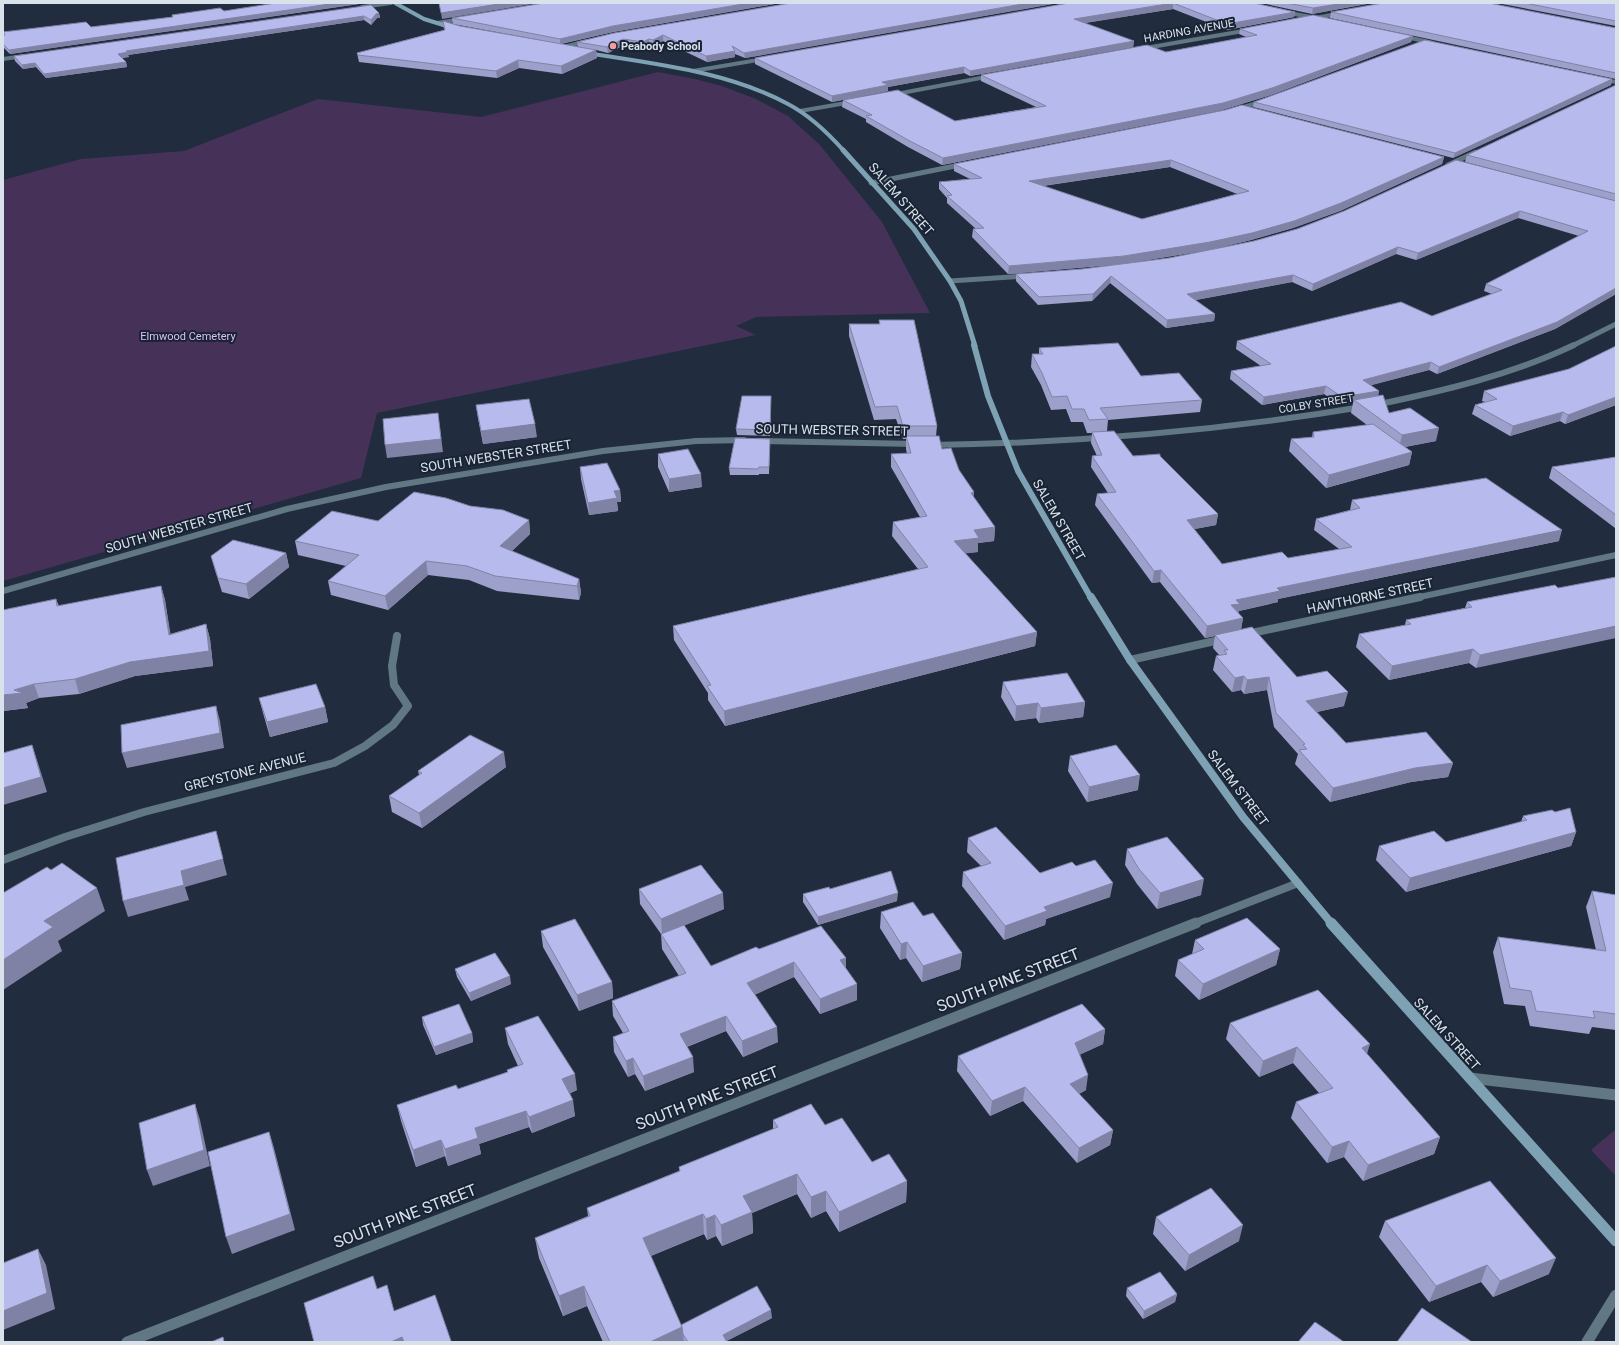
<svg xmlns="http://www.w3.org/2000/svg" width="1619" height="1345" font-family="Roboto,sans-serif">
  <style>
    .green { fill: #463258 }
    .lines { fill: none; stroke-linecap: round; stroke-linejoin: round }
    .street-far4 { stroke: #617783; stroke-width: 4 }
    .street-far3 { stroke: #617783; stroke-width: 5 }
    .street-far2 { stroke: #617783; stroke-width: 6 }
    .street-far1 { stroke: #617783; stroke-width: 8 }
    .street { stroke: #617783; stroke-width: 11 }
    .secondary-far4 { stroke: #7ea2b4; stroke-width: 4 }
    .secondary-far3 { stroke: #7ea2b4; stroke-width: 5 }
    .secondary-far2 { stroke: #7ea2b4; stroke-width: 6 }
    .secondary-far1 { stroke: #7ea2b4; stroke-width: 8 }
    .secondary { stroke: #7ea2b4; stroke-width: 11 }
    .wall { fill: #9da0cb; fill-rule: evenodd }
    .shaded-wall { fill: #8082a5 }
    .building { fill: #b7baec; stroke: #8082a5; fill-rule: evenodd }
    .poi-dot { fill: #f59c95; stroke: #182333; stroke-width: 1.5 }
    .labels { text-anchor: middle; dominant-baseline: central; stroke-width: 4; stroke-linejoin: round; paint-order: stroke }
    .far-street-label { font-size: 11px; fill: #d9e1eb; stroke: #182333 }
    .far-poi-label { font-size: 11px; font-weight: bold; fill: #d9e1eb; stroke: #182333; text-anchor: start }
    .far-park-label { font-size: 11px; fill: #dcc0f7; stroke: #182333 }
    .street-label { font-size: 13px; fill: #d9e1eb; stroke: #182333 }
    .near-street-label { font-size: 16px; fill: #d9e1eb; stroke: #182333 }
  </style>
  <rect width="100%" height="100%" fill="#212d3e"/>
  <!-- green -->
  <path class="green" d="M 658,72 L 695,79 L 722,86 L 756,99 L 788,116 L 819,144 L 882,222 L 930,313 L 756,317 L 736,326 L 756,335 L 377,413 L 361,478 L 3,581 L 3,180 L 81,159 L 184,151 L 318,99 L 481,117 Z
    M 1616,1129 L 1616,1176 L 1591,1150 Z"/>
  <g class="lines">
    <!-- street-far4 -->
    <path class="street-far4" d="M 362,7 L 391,3
      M 1284,12 L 1316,18
      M 1310,19 L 1342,13
      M 437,23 L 462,19
      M 1402,36 L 1433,43
      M 560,48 L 587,41
      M 1140,49 L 1249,30
      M 3,59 L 24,56
      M 693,71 L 764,59
      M 1601,79 L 1616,82
      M 891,95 L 991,76
      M 1237,109 L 1264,101
      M 800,111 L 852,102"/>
    <!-- street-far3 -->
    <path class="street-far3" d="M 1448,165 L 1476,152
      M 871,183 L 965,164
      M 950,281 L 1025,276
      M 1572,346 L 1616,324"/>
    <!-- street-far2 -->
    <path class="street-far2" d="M 1375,405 C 1443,391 1511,375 1574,345
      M 759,441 L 916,444
      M 931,445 C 1076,443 1219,431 1362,407
      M 3,591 L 287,509 L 386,487 L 603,451 L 696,441 L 744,440
      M 1415,598 L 1616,555"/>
    <!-- street-far1 -->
    <path class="street-far1" d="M 1247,634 L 1420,597
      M 1130,660 L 1224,639
      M 3,860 L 65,837 L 144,812 L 334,763 L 365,746 L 393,725 L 408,706 L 394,685 L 392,666 L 397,636
      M 1193,924 L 1298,883"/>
    <!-- street -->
    <path class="street" d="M 1470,1078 L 1616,1095
      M 127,1342 L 1196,923
      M 1587,1342 L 1616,1295"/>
    <!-- secondary-far4 -->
    <path class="secondary-far4" d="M 395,3 L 424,19 L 453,28
      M 587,53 C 654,64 727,71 788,104 C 809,115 828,133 844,151"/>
    <!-- secondary-far3 -->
    <path class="secondary-far3" d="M 843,150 L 914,229 L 950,281 L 961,301 L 975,346"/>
    <!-- secondary-far2 -->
    <path class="secondary-far2" d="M 974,345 L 988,396 L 1018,471 L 1091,598"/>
    <!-- secondary-far1 -->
    <path class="secondary-far1" d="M 1091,597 L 1130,660 L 1243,817 L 1332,924"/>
    <!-- secondary -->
    <path class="secondary" d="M 1331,923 L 1616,1241"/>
  </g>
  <!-- wall -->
  <path class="wall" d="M 366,3 L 10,54 L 3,47 L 3,35 L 4,35 L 3,32 L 91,27 L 172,17 L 172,15 L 224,11 Z
    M 544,3 L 780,3 L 613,32 L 561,44 L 578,47 L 577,42 L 791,3 L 1058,3 L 745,58 L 735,54 L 735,57 L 707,62 L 663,41 L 654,45 L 649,45 L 644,48 L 624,45 L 608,53 L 596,50 L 597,58 L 562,74 L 519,68 L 497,78 L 359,62 L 357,53 L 444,30 L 443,21 L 460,26 L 546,41 L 453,24 L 452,18 Z
    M 1069,3 L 1254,3 L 1295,12 L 1294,17 L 1227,30 L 1173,9 L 1084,23 L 1134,41 L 1133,47 L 970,76 L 964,73 L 888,87 L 888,91 L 832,102 L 755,64 L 755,58 Z
    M 1261,3 L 1372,3 L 1312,14 Z
    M 1497,3 L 1616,3 L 1616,26 Z
    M 1331,12 L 1616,28 L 1616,79 L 1330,18 Z
    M 379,13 L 380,18 L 377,18 L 371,25 L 364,20 L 128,55 L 129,57 L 122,58 L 126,62 L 127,67 L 46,78 L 36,67 L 23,69 L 15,61 L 14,56 Z
    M 1240,29 L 1413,36 L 1411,42 L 1271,95 L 1222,110 L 942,165 L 908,147 L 866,122 L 866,119 L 842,107 L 843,100 L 955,121 L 1036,107 L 981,81 L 981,75 L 1166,52 L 1246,37 L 1239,34 Z
    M 1612,79 L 1611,85 L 1453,158 L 1253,107 L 1254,102 Z
    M 1616,85 L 1616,201 L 1465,162 L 1467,155 Z
    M 1225,110 L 1444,157 L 1442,164 L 1340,211 L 1293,228 L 1251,240 L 1209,250 L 1123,264 L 1008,274 L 972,237 L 973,229 L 976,229 L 947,203 L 947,198 L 939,189 L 939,182 L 970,179 L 954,171 L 954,164 ZM 1170,167 L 1237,194 L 1142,219 L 1043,186 Z
    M 1616,201 L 1616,294 L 1555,329 L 1437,374 L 1429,370 L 1371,385 L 1379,391 L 1378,396 L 1389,413 L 1436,441 L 1405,447 L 1412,452 L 1409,465 L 1326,488 L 1289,451 L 1291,439 L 1312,437 L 1313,432 L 1367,425 L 1351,413 L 1353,403 L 1340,405 L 1324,394 L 1262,405 L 1230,379 L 1231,371 L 1261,366 L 1236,349 L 1237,341 L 1432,316 L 1492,294 L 1484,291 L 1486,284 L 1579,236 L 1518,218 L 1416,260 L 1396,254 L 1312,291 L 1292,282 L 1195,300 L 1215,314 L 1214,321 L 1166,328 L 1110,283 L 1092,301 L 1038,305 L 1016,281 L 1016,274 L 1082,269 L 1169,258 L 1254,241 L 1297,229 Z
    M 879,320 L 937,426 L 936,436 L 942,449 L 959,470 L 974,492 L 973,497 L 995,527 L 994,541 L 978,543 L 978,552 L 965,553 L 1037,632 L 1035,646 L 725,726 L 708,700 L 708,693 L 674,640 L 673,626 L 918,569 L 892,536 L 893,522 L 920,517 L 891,467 L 891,454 L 907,454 L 906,449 L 906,439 L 903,439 L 896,419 L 874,420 L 849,336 L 849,324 L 879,324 Z
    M 1616,346 L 1616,405 L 1565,424 L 1560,421 L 1510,436 L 1472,414 L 1475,405 L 1485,402 L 1482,401 L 1484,391 L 1569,369 Z
    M 1039,348 L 1141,376 L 1202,400 L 1200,412 L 1108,420 L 1107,431 L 1133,456 L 1160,456 L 1218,514 L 1216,525 L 1194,529 L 1222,564 L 1288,558 L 1339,549 L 1314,530 L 1316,519 L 1350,510 L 1352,500 L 1559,541 L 1278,599 L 1278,602 L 1239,611 L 1238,613 L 1243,618 L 1241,629 L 1297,677 L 1344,706 L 1317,712 L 1346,743 L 1453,763 L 1448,777 L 1411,782 L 1330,802 L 1295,764 L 1298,754 L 1274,727 L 1267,690 L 1244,694 L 1241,690 L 1232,692 L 1213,670 L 1216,656 L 1219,655 L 1213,648 L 1215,636 L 1205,638 L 1160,582 L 1152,583 L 1095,505 L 1097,494 L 1108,493 L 1091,467 L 1092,456 L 1097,456 L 1091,443 L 1092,433 L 1087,433 L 1083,422 L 1071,422 L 1066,409 L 1051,410 L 1041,385 L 1031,367 L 1032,354 L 1039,354 Z
    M 771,396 L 770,436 L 737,435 L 736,429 Z
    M 476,405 L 537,437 L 483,444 L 478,418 Z
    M 770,439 L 769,474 L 759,474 L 759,475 L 730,475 L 729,468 Z
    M 658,454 L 702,487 L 669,492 L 658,467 Z
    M 1616,457 L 1616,528 L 1615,528 L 1549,478 L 1552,467 Z
    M 580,467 L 620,490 L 621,502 L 617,502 L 618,511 L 589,515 L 581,479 Z
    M 470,506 L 529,520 L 530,534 L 512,551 L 579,579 L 581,593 L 579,600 L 497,591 L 469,580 L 428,575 L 388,610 L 331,595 L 328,581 L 346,566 L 298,555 L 295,541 L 378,521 Z
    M 286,553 L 289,567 L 249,599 L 222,592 L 215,570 L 211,556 Z
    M 1555,585 L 1476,668 L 1469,663 L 1389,680 L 1356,647 L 1359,634 L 1405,625 L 1406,620 L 1465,608 L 1467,602 Z
    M 161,586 L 165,600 L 170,634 L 206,624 L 210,639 L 213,666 L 135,676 L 79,694 L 39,698 L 26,703 L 28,708 L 3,711 L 56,599 L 59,606 Z
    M 1003,682 L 1085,702 L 1083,717 L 1039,723 L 1036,718 L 1015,721 L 1001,697 Z
    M 259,698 L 325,707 L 328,722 L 270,737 L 263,713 Z
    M 1070,756 L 1138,790 L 1087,802 L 1068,771 Z
    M 506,767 L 422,828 L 392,812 L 389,796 L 419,775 L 418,771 Z
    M 1523,816 L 1576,832 L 1571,846 L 1406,892 L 1376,860 L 1379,846 L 1446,842 L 1521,822 Z
    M 968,838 L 1040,873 L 1076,866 L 1110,897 L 1046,919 L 1045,925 L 1004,940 L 962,886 L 963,872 L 981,866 L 967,852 Z
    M 1127,849 L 1201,895 L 1157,909 L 1137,884 L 1125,865 Z
    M 639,889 L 724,909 L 684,925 L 711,966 L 759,949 L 846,958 L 846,969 L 857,984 L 857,1000 L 820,1014 L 794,977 L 755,994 L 778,1042 L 743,1057 L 726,1031 L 687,1047 L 694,1072 L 645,1091 L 635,1074 L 628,1077 L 614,1052 L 613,1037 L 623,1033 L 613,1016 L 612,1001 L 679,976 L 662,949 L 661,934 L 640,904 Z
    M 830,889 L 897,901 L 818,925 L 803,902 L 803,894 Z
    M 1592,891 L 1616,895 L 1616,1030 L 1592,1027 L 1589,1034 L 1530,1026 L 1525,1006 L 1504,1004 L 1493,952 L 1498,937 L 1596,950 L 1586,907 Z
    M 881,912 L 923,916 L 962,953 L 960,969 L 922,982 L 906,958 L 900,960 L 880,928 Z
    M 541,931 L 612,982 L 613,998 L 579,1011 L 543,947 Z
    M 1195,940 L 1280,949 L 1276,965 L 1199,1000 L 1175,976 L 1178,960 L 1192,954 Z
    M 455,969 L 511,984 L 471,1001 L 457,977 Z
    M 422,1017 L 472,1033 L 473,1042 L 436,1055 L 423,1025 Z
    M 1230,1023 L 1367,1054 L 1440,1137 L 1434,1154 L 1363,1181 L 1344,1157 L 1327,1163 L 1291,1118 L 1296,1102 L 1319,1093 L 1293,1063 L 1259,1077 L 1226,1039 Z
    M 505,1028 L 577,1090 L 570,1093 L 575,1116 L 532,1133 L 529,1127 L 479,1144 L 481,1154 L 448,1166 L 445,1156 L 416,1167 L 401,1121 L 397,1105 L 458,1089 L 507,1072 L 507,1070 L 518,1066 L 508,1044 Z
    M 1105,1029 L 1103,1044 L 1079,1055 L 1086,1090 L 1079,1094 L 1113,1130 L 1110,1145 L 1077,1163 L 1023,1101 L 990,1116 L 957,1071 L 958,1056 Z
    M 773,1120 L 825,1125 L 872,1162 L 907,1181 L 906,1202 L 839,1232 L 826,1211 L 811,1218 L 797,1194 L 752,1213 L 753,1233 L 722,1246 L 716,1236 L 707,1240 L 704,1234 L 651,1256 L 681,1325 L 772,1318 L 726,1341 L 727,1342 L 603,1342 L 587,1306 L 563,1316 L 539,1258 L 535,1238 L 588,1216 L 587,1208 L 679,1171 L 679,1167 L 773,1129 Z
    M 1156,1217 L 1239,1241 L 1185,1271 L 1153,1234 Z
    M 1385,1221 L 1549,1274 L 1493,1297 L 1481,1282 L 1429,1302 L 1379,1237 Z
    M 1127,1288 L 1177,1294 L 1175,1302 L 1143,1319 L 1126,1296 Z"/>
  <!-- shaded-wall -->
  <path class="shaded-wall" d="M 337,3 L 366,3 L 10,54 L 9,50 Z
    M 505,3 L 538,3 L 442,19 L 441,13 Z
    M 749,3 L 780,3 L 613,32 L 560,44 L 560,39 L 613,26 Z
    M 1028,3 L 1058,3 L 745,58 L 744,53 Z
    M 1173,3 L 1173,9 L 1073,25 L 1074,19 Z
    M 1344,3 L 1372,3 L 1312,14 L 1313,8 Z
    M 1295,12 L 1294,17 L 1227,30 L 1227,24 Z
    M 379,13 L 380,18 L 377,18 L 371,25 L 371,20 L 376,14 Z
    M 364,16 L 364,20 L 128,55 L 129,57 L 119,58 L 118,54 L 126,51 Z
    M 663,35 L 663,41 L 654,45 L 653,40 Z
    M 1413,36 L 1411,42 L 1271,95 L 1222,110 L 942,165 L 943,158 Z
    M 623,39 L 624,45 L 608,53 L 607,47 Z
    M 649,39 L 649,45 L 644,48 L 643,42 Z
    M 1134,41 L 1133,47 L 970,76 L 970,71 Z
    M 596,50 L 597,58 L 562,74 L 561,66 Z
    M 735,51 L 735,57 L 707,62 L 706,56 Z
    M 518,60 L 519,68 L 497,78 L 496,71 Z
    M 126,62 L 127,67 L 46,78 L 44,74 Z
    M 35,63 L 36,67 L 23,69 L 22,65 Z
    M 964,67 L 964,73 L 888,87 L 888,91 L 832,102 L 832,96 L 882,82 Z
    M 1612,79 L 1611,85 L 1453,158 L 1455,153 Z
    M 1444,157 L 1442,164 L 1340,211 L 1293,228 L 1251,240 L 1209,250 L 1123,264 L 1008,274 L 1009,266 Z
    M 1171,160 L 1170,167 L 1028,188 L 1029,181 Z
    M 1520,211 L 1518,218 L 1416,260 L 1418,253 Z
    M 1398,247 L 1396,254 L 1312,291 L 1313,284 Z
    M 1293,275 L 1292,282 L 1186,302 L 1187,294 Z
    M 1111,276 L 1110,283 L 1092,301 L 1093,294 Z
    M 1616,288 L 1616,294 L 1555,329 L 1437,374 L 1439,367 Z
    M 1215,314 L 1214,321 L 1166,328 L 1167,320 Z
    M 1431,362 L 1429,370 L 1361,388 L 1363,380 Z
    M 1326,386 L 1324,394 L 1262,405 L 1264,397 Z
    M 1379,391 L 1377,399 L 1354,400 L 1353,403 L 1340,405 L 1342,397 Z
    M 1616,397 L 1616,405 L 1565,424 L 1568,415 Z
    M 1563,412 L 1560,421 L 1510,436 L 1513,426 Z
    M 438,413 L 443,452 L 387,458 L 385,445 Z
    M 535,424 L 537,437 L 483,444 L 481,431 Z
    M 1439,428 L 1436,441 L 1399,448 L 1402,435 Z
    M 1412,452 L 1409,465 L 1326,488 L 1329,475 Z
    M 701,474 L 702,487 L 669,492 L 669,479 Z
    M 620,490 L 621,502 L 617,502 L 618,511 L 589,515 L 588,503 L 614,491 Z
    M 974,492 L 973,505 L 971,493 Z
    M 1218,514 L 1216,525 L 1185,531 L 1187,520 Z
    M 529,520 L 530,534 L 502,560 L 500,546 Z
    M 995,527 L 994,541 L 978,543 L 978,552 L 953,555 L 954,541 L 974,530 Z
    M 1562,530 L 1559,541 L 1278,599 L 1278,602 L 1239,611 L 1238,616 L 1231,605 L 1236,600 L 1277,588 Z
    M 286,553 L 289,567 L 249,599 L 246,584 Z
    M 426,561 L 428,575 L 388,610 L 385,596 Z
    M 1161,570 L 1160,582 L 1152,583 L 1154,571 Z
    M 579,579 L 581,593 L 579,600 L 577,586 Z
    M 161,586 L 165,600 L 173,649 L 169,635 Z
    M 1243,618 L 1241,630 L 1215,635 L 1215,636 L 1205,638 L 1207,626 Z
    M 206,624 L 210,639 L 213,666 L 135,676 L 79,694 L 75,679 Z
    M 1616,626 L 1616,638 L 1476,668 L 1480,655 Z
    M 1037,632 L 1035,646 L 725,726 L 724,711 Z
    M 1473,649 L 1469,663 L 1389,680 L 1392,666 Z
    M 1244,676 L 1241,690 L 1232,692 L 1235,678 Z
    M 1269,677 L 1267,690 L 1244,694 L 1247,680 Z
    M 34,684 L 39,698 L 26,703 L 28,708 L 3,711 L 3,695 L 14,690 Z
    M 1348,692 L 1344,706 L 1303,715 L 1306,701 Z
    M 1085,702 L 1083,717 L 1039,723 L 1041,708 Z
    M 1038,703 L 1036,718 L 1015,721 L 1016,706 Z
    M 216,706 L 220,721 L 224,748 L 127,768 L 122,753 Z
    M 325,707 L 328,722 L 270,737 L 267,722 Z
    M 32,745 L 37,760 L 47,792 L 3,805 L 3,788 Z
    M 504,752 L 506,767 L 422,828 L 419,813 Z
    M 1453,763 L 1448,777 L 1411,782 L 1330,802 L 1333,788 L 1415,768 Z
    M 1140,775 L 1138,790 L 1087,802 L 1089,787 Z
    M 216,831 L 227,875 L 185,887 L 189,900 L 128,917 L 123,901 L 181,871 Z
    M 1576,832 L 1571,846 L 1406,892 L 1410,878 Z
    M 1204,879 L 1201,895 L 1157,909 L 1160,893 Z
    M 1113,883 L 1110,897 L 1046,919 L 1045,925 L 1004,940 L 1005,926 L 1044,907 Z
    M 97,888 L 105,911 L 58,941 L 62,951 L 3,990 L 3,960 L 44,921 Z
    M 723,893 L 724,909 L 662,935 L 661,919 Z
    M 898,893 L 897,901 L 818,925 L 818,917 Z
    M 907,942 L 906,958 L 900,960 L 901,944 Z
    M 1280,949 L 1276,965 L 1199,1000 L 1203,984 Z
    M 962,953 L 960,969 L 922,982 L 923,966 Z
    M 846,958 L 846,973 L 840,960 Z
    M 794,962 L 794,977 L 748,998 L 747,983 Z
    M 510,976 L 511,984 L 471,1001 L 469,993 Z
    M 612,982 L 613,998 L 579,1011 L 577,995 Z
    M 857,984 L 857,1000 L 820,1014 L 820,999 Z
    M 726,1016 L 726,1031 L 681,1049 L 680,1034 Z
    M 777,1027 L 778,1042 L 743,1057 L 742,1041 Z
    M 1105,1029 L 1103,1044 L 1072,1058 L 1075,1043 Z
    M 472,1033 L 473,1042 L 436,1055 L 434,1047 Z
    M 1370,1044 L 1365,1061 L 1362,1048 Z
    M 1297,1047 L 1293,1063 L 1259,1077 L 1263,1061 Z
    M 693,1057 L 694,1072 L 645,1091 L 643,1076 Z
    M 633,1058 L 635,1074 L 628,1077 L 626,1061 Z
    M 575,1074 L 577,1090 L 565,1096 L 562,1079 Z
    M 1088,1075 L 1086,1090 L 1068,1099 L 1070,1084 Z
    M 1025,1087 L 1023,1101 L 990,1116 L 992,1101 Z
    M 573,1100 L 575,1116 L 532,1133 L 529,1117 Z
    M 195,1104 L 200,1120 L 210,1166 L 153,1186 L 147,1170 Z
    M 526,1111 L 529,1127 L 479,1144 L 481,1154 L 448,1166 L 445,1149 L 475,1128 Z
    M 1113,1130 L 1110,1145 L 1077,1163 L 1079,1148 Z
    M 269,1132 L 274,1148 L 295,1230 L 232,1254 L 226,1237 Z
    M 1440,1137 L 1434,1154 L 1363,1181 L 1368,1165 Z
    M 441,1140 L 445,1156 L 416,1167 L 413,1150 Z
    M 1349,1141 L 1344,1157 L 1327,1163 L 1332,1147 Z
    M 797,1174 L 797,1194 L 752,1213 L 753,1233 L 722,1246 L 721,1225 L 743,1196 Z
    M 907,1181 L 906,1202 L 839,1232 L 839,1212 Z
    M 826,1191 L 826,1211 L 811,1218 L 811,1197 Z
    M 703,1214 L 704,1234 L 645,1258 L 643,1238 Z
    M 715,1215 L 716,1236 L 707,1240 L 706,1219 Z
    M 1243,1225 L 1239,1241 L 1185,1271 L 1189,1255 Z
    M 38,1249 L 46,1265 L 55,1309 L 3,1330 L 3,1311 Z
    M 1556,1258 L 1549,1274 L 1493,1297 L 1500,1281 Z
    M 1487,1265 L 1481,1282 L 1429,1302 L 1436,1286 Z
    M 584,1286 L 587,1306 L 563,1316 L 559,1296 Z
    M 1177,1294 L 1175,1302 L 1143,1319 L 1144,1311 Z
    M 771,1310 L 772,1318 L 725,1342 L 723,1335 Z
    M 682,1327 L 684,1342 L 650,1342 Z
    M 402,1337 L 404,1342 L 391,1342 Z"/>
  <!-- building -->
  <path class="building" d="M 276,3 L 337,3 L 9,50 L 3,44 L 3,35 L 5,35 L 3,32 L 86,22 L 91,27 L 173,17 L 172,15 L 220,8 L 224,11 Z
    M 439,3 L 505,3 L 441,13 Z
    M 544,3 L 749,3 L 613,26 L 560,39 L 452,18 Z
    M 791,3 L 1028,3 L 744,53 L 732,46 L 735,51 L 706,56 L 663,35 L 653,40 L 649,39 L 643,42 L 623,39 L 607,47 L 577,42 L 614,33 Z
    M 1069,3 L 1254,3 L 1295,12 L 1227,24 L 1173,3 L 1074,19 L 1134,41 L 970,71 L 964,67 L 882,82 L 888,85 L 832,96 L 755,58 Z
    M 1287,3 L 1344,3 L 1313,8 Z
    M 1383,3 L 1489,3 L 1616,28 L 1616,73 L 1331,12 Z
    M 1525,3 L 1616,3 L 1616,21 Z
    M 371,5 L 379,13 L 376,14 L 371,20 L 364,16 L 126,51 L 128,52 L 118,54 L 126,62 L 44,74 L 35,63 L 22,65 L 14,56 Z
    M 1313,15 L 1413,36 L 1272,88 L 1223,103 L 943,158 L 908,140 L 866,116 L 872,115 L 843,100 L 898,90 L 955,121 L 1046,106 L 981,75 L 1147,45 L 1166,52 L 1257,35 L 1240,29 Z
    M 443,21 L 460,26 L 596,50 L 561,66 L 518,60 L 496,71 L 358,55 L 357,53 L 445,30 Z
    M 1425,40 L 1612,79 L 1455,153 L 1254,102 Z
    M 1616,85 L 1616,194 L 1467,155 Z
    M 1242,105 L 1444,157 L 1341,203 L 1294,221 L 1252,233 L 1210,242 L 1124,256 L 1009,266 L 973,229 L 984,228 L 947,196 L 952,195 L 939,182 L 982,178 L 954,164 L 1225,110 ZM 1171,160 L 1249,191 L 1142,219 L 1029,181 Z
    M 1456,160 L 1616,201 L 1616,288 L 1557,322 L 1439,367 L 1431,362 L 1363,380 L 1379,391 L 1342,397 L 1326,386 L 1264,397 L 1231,371 L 1271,364 L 1237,341 L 1401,302 L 1432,316 L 1502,290 L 1486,284 L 1588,231 L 1520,211 L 1418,253 L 1398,247 L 1313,284 L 1293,275 L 1187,294 L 1215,314 L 1167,320 L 1111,276 L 1093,294 L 1039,297 L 1016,274 L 1082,269 L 1169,258 L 1254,241 L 1297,229 L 1344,211 Z
    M 879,320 L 914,320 L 937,426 L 903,426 L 897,406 L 875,407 L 849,324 L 880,324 Z
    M 1118,343 L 1141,376 L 1179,373 L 1202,400 L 1100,408 L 1108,419 L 1089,420 L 1084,409 L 1072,409 L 1067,396 L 1052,397 L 1042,373 L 1032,354 L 1043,354 L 1039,348 Z
    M 1616,346 L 1616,397 L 1568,415 L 1563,412 L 1513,426 L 1475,405 L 1497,399 L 1484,391 L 1569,369 Z
    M 1383,395 L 1389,413 L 1410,408 L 1439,428 L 1402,435 L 1354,400 Z
    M 742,396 L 771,396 L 770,430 L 736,429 Z
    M 529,399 L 535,424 L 481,431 L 476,405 Z
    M 438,413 L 441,439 L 385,445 L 383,419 Z
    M 1373,424 L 1412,452 L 1329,475 L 1291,439 L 1314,437 L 1313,432 Z
    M 1114,431 L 1133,456 L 1160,454 L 1160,456 L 1218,514 L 1187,520 L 1222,564 L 1282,552 L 1288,558 L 1352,547 L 1316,519 L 1360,508 L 1352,500 L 1486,478 L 1562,530 L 1277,588 L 1280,591 L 1236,600 L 1240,604 L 1231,605 L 1243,618 L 1207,626 L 1161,570 L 1154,571 L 1097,494 L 1116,492 L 1092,456 L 1102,455 L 1092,432 Z
    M 906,436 L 939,436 L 942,449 L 951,448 L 959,470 L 974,492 L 971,493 L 995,527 L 974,530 L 979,538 L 954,541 L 1037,632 L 724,711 L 707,686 L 711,685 L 673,626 L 928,567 L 893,522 L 927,516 L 891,454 L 911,453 Z
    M 735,438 L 770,439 L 769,467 L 759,467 L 758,469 L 729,468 Z
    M 688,449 L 701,474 L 669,479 L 658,454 Z
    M 1616,457 L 1616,515 L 1552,467 Z
    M 607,463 L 620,490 L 614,491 L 617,498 L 588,503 L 580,467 Z
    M 414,492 L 446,498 L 470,506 L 503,510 L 529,520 L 500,546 L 579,579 L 577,586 L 495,576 L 467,566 L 426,561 L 385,596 L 328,581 L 359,555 L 295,541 L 332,511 L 378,521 Z
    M 233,540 L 286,553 L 246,584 L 218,578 L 211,556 Z
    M 1616,577 L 1616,626 L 1480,655 L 1473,649 L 1392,666 L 1359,634 L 1411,624 L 1406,620 L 1472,607 L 1467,602 L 1555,585 L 1558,588 Z
    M 161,586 L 169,635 L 206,624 L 209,651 L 130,662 L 75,679 L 34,684 L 14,690 L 23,693 L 3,695 L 3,610 L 56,599 L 57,606 Z
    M 1252,627 L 1297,677 L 1327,671 L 1348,692 L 1306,701 L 1346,743 L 1426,732 L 1453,763 L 1415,768 L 1333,788 L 1299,750 L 1307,749 L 1303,745 L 1305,744 L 1276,713 L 1269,677 L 1247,680 L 1244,676 L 1235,678 L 1216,656 L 1227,654 L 1224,650 L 1228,650 L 1215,635 Z
    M 1067,673 L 1085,702 L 1041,708 L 1038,703 L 1016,706 L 1003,682 Z
    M 316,684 L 325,707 L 267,722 L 259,698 Z
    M 216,706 L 220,733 L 122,753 L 121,725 Z
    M 470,735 L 504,752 L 419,813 L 389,796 L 422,773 L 418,771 Z
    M 32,745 L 41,777 L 3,788 L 3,753 Z
    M 1116,745 L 1140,775 L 1089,787 L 1070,756 Z
    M 1570,808 L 1576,832 L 1410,878 L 1379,846 L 1434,831 L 1446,842 L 1527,820 L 1523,816 L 1552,810 L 1555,812 Z
    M 996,827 L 1040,873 L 1072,862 L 1076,866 L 1095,860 L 1113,883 L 1044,907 L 1047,911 L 1005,926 L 963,872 L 991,863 L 968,838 Z
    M 216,831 L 223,859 L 181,871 L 184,885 L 123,901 L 116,858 Z
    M 1167,837 L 1204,879 L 1160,893 L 1139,869 L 1127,849 Z
    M 62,863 L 97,888 L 44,921 L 53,927 L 3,960 L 3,893 L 47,867 L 51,870 Z
    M 701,865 L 723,893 L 661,919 L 639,889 Z
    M 891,871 L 898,893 L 818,917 L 803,894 L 829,887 L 830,889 Z
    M 1592,891 L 1616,895 L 1616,1014 L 1593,1011 L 1595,1018 L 1536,1011 L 1531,991 L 1510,988 L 1498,937 L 1606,951 Z
    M 913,902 L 923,916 L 933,913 L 962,953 L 923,966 L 907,942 L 901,944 L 881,912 Z
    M 1247,918 L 1280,949 L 1203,984 L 1178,960 L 1204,949 L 1195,940 Z
    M 575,919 L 612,982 L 577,995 L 541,931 Z
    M 684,925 L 711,966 L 756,947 L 759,949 L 821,926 L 846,958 L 840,960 L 857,984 L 820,999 L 794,962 L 747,983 L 777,1027 L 742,1041 L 726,1016 L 680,1034 L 693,1057 L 643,1076 L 633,1058 L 626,1061 L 613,1037 L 629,1031 L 612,1001 L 686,973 L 661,934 Z
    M 495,953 L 510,976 L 469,993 L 455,969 Z
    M 1318,990 L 1370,1044 L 1362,1048 L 1440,1137 L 1368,1165 L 1349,1141 L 1332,1147 L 1296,1102 L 1333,1088 L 1297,1047 L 1263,1061 L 1230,1023 Z
    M 459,1004 L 472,1033 L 434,1047 L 422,1017 Z
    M 1082,1004 L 1105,1029 L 1075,1043 L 1088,1075 L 1070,1084 L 1113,1130 L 1079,1148 L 1025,1087 L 992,1101 L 958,1056 Z
    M 538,1016 L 575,1074 L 562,1079 L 573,1100 L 529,1117 L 526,1111 L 475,1128 L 478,1138 L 445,1149 L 441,1140 L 413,1150 L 397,1105 L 456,1085 L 458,1089 L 508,1072 L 507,1070 L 523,1064 L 505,1028 Z
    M 195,1104 L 204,1150 L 147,1170 L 139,1123 Z
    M 811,1104 L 825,1125 L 842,1118 L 872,1162 L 889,1154 L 907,1181 L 839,1212 L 826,1191 L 811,1197 L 797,1174 L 743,1196 L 752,1212 L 721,1225 L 715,1215 L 706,1219 L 703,1214 L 643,1238 L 682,1327 L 650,1342 L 610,1342 L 584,1286 L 559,1296 L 535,1238 L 590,1216 L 587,1208 L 680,1171 L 679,1167 L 778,1127 L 773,1120 Z
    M 269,1132 L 290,1214 L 226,1237 L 208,1152 Z
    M 1490,1181 L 1556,1258 L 1500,1281 L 1487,1265 L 1436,1286 L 1385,1221 Z
    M 1211,1188 L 1243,1225 L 1189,1255 L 1156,1217 Z
    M 38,1249 L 47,1293 L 3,1311 L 3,1263 Z
    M 1160,1272 L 1177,1294 L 1144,1311 L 1127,1288 Z
    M 373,1276 L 377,1289 L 387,1285 L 394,1311 L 435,1295 L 451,1341 L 449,1342 L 404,1342 L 402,1337 L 391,1342 L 314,1342 L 304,1303 Z
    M 757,1286 L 771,1310 L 723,1335 L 727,1342 L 688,1342 L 683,1334 L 682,1327 L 681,1325 Z
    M 1422,1308 L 1472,1342 L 1397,1342 Z
    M 1315,1322 L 1344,1342 L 1298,1342 Z
    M 223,1337 L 224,1342 L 211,1342 Z"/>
  <!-- markers -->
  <circle class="poi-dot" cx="613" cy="46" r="4"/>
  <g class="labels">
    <!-- far-street labels -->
    <g class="far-street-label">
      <text transform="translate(1189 31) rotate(-10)">HARDING AVENUE</text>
      <text transform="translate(1316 404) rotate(-9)">COLBY STREET</text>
    </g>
    <!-- far-poi labels -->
    <g class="far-poi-label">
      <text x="621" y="46">Peabody School</text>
    </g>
    <!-- far-park labels -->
    <g class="far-park-label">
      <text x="188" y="336">Elmwood Cemetery</text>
    </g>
    <!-- street labels -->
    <g class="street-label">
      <text transform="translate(901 199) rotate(49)">SALEM STREET</text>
      <text transform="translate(832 430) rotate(1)">SOUTH WEBSTER STREET</text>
      <text transform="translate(496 456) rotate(-9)">SOUTH WEBSTER STREET</text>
      <text transform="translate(1059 520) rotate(60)">SALEM STREET</text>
      <text transform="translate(179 528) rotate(-16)">SOUTH WEBSTER STREET</text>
      <text transform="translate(1370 596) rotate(-12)">HAWTHORNE STREET</text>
      <text transform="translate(245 772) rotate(-14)">GREYSTONE AVENUE</text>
      <text transform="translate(1238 788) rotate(53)">SALEM STREET</text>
      <text transform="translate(1447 1034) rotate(48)">SALEM STREET</text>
    </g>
    <!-- near-street labels -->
    <g class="near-street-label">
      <text transform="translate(1008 980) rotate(-21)">SOUTH PINE STREET</text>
      <text transform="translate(707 1098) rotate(-21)">SOUTH PINE STREET</text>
      <text transform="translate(405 1216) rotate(-21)">SOUTH PINE STREET</text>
    </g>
  </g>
  <!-- border -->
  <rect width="1619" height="1345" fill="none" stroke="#d9e1eb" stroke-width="8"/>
</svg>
